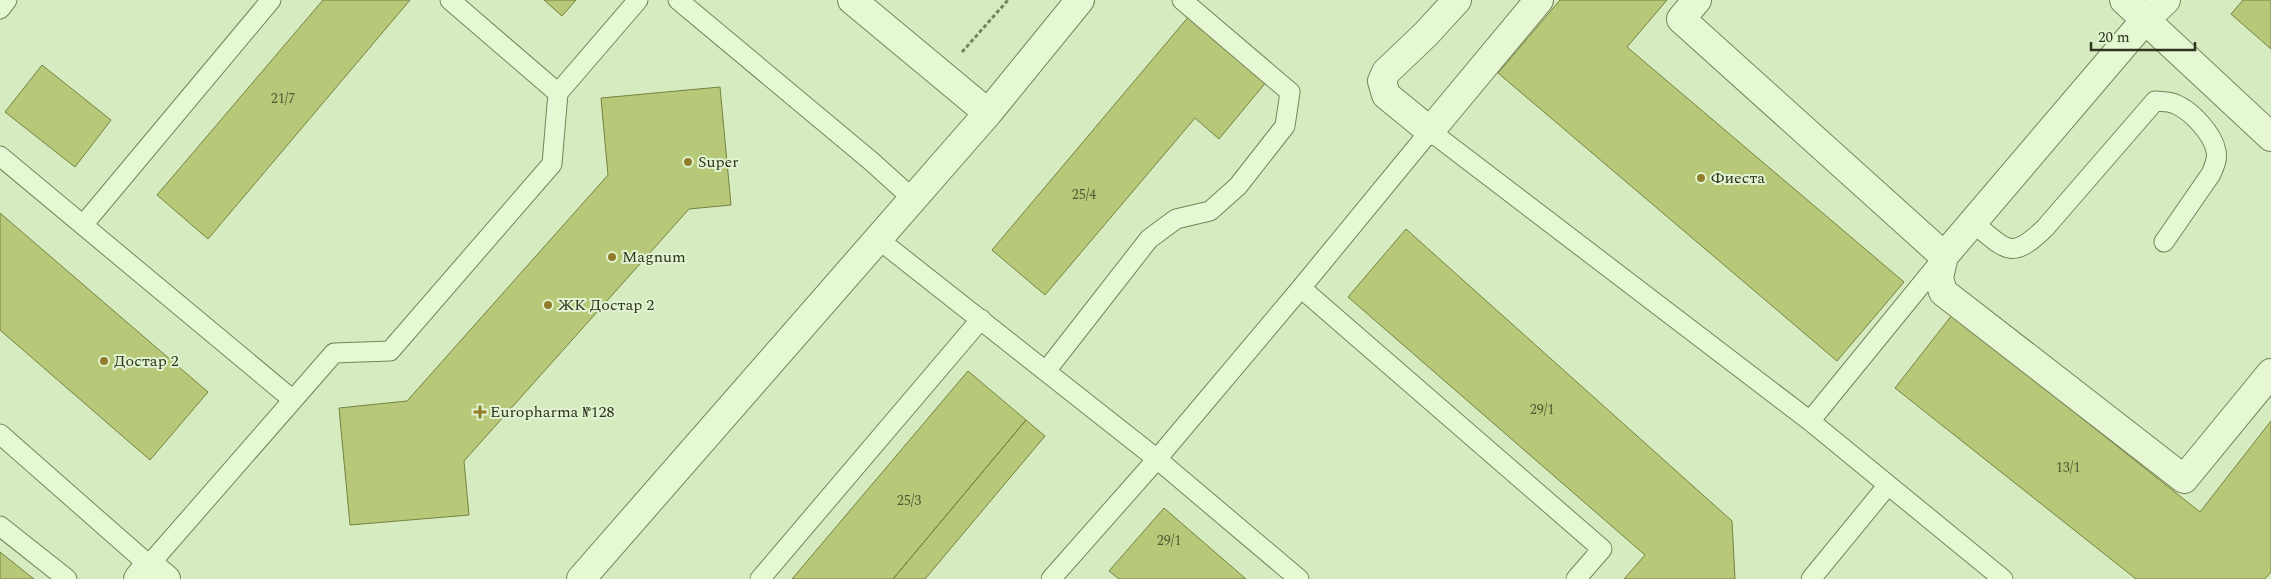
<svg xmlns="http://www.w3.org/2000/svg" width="2271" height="579" font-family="Spectral,serif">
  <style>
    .building { fill: #b7c978; stroke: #758240 }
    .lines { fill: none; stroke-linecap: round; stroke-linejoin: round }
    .service-casing { stroke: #768459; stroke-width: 21 }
    .minor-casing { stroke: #768459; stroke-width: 30 }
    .path { stroke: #768459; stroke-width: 3; stroke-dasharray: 4 2.5; stroke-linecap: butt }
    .service { stroke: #e5f7d3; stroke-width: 19 }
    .minor { stroke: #e5f7d3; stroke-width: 28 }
    .poi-dot { fill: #917c2b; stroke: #e1f4d0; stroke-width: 2 }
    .labels { text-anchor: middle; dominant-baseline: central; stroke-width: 4; stroke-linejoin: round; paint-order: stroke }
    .number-label { font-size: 14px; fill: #505934 }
    .poi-label { font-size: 16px; fill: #2e341d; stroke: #e1f4d0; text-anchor: start }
  </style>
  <rect width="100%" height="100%" fill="#d6ecc0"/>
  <!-- building -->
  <path class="building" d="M 323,0 L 410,0 L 208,239 L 157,195 Z
    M 544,0 L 576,0 L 562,16 Z
    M 1560,0 L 1667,0 L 1627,47 L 1904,282 L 1837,361 L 1498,73 Z
    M 2243,0 L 2271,0 L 2271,49 L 2231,14 Z
    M 1190,15 L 1267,81 L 1219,139 L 1195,118 L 1045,295 L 992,250 Z
    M 42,65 L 111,120 L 75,167 L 5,112 Z
    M 720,87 L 731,205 L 689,209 L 464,461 L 469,515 L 350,525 L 339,408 L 407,401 L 608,175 L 601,98 Z
    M 0,213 L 208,392 L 150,460 L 0,330 Z
    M 1406,229 L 1732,521 L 1735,579 L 1624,579 L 1645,555 L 1348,297 Z
    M 1952,315 L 2200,512 L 2271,421 L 2271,572 L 2265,579 L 2136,579 L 1895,388 Z
    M 968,371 L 1026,420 L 893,579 L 792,579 Z
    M 1026,420 L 1045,436 L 925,579 L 893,579 Z
    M 1164,508 L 1246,579 L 1119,579 L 1109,571 Z
    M 0,552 L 34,579 L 0,579 Z"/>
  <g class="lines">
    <defs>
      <path id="service" d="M 450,0 L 558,93
        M 678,0 L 871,161 L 913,199
        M 0,9 L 7,0
        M 0,156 L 293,400
        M 1972,222 C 2006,249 2010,262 2045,228 L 2155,101 C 2162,102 2169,101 2175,104 C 2191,110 2213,134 2216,151 C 2218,159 2214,167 2211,174 L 2164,242
        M 83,225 L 271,0
        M 878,239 L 1157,459 L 1051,579
        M 1301,288 L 1602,549 L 1576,579
        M 1046,371 L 1149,239 L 1176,219 L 1210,211 L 1238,186 L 1285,126 L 1290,92 L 1182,0
        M 1810,421 L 1942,259
        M 0,434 L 149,565 L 334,353 L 390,351 L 552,164 L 558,93 L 638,0
        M 0,526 L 67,579
        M 760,579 L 981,319
        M 1299,579 L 1157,459 L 1301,288 L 1430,131 L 1810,421 L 2003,579
        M 1811,579 L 1888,485"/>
      <path id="minor" d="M 852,0 L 988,113
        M 1457,0 L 1426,34 L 1386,72 L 1382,81 L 1386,95 L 1430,131 L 1539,0
        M 1697,0 L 1681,19 L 1944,256 L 2145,20 L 2166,0
        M 2124,0 L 2271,137
        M 1944,256 L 1939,278 L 1943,292 L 2184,479 L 2271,373
        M 138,579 L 149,565 L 166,579
        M 581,579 L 988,113 L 1080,0"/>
    </defs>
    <!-- service casing -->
    <use href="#service" class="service-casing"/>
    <!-- minor casing -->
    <use href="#minor" class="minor-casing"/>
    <!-- path -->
    <path class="path" d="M 962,52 L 1008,0"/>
    <!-- service -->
    <use href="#service" class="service"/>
    <!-- minor -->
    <use href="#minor" class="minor"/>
  </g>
  <!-- markers -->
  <g class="poi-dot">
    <circle cx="688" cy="162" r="5"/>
    <circle cx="1701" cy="178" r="5"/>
    <circle cx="612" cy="257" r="5"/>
    <circle cx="548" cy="305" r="5"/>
    <circle cx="104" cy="361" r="5"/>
    <path d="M477.5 404.5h5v5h5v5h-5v5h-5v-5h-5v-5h5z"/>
  </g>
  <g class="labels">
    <!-- number labels -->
    <g class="number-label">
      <text x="283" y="98">21/7</text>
      <text x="1084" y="194">25/4</text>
      <text x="1542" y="409">29/1</text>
      <text x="2068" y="467">13/1</text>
      <text x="909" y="500">25/3</text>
      <text x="1169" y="540">29/1</text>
    </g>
    <!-- poi labels -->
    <g class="poi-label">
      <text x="698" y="162">Super</text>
      <text x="1711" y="178">Фиеста</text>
      <text x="622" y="257">Magnum</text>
      <text x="558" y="305">ЖК Достар 2</text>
      <text x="114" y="361">Достар 2</text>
      <text x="490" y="412">Europharma №128</text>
    </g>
  </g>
  <!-- scale -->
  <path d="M2091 42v8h104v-8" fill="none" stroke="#2e341d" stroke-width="2.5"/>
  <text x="2098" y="42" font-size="15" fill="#2e341d" stroke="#e1f4d0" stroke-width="4" paint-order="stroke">20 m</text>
</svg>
